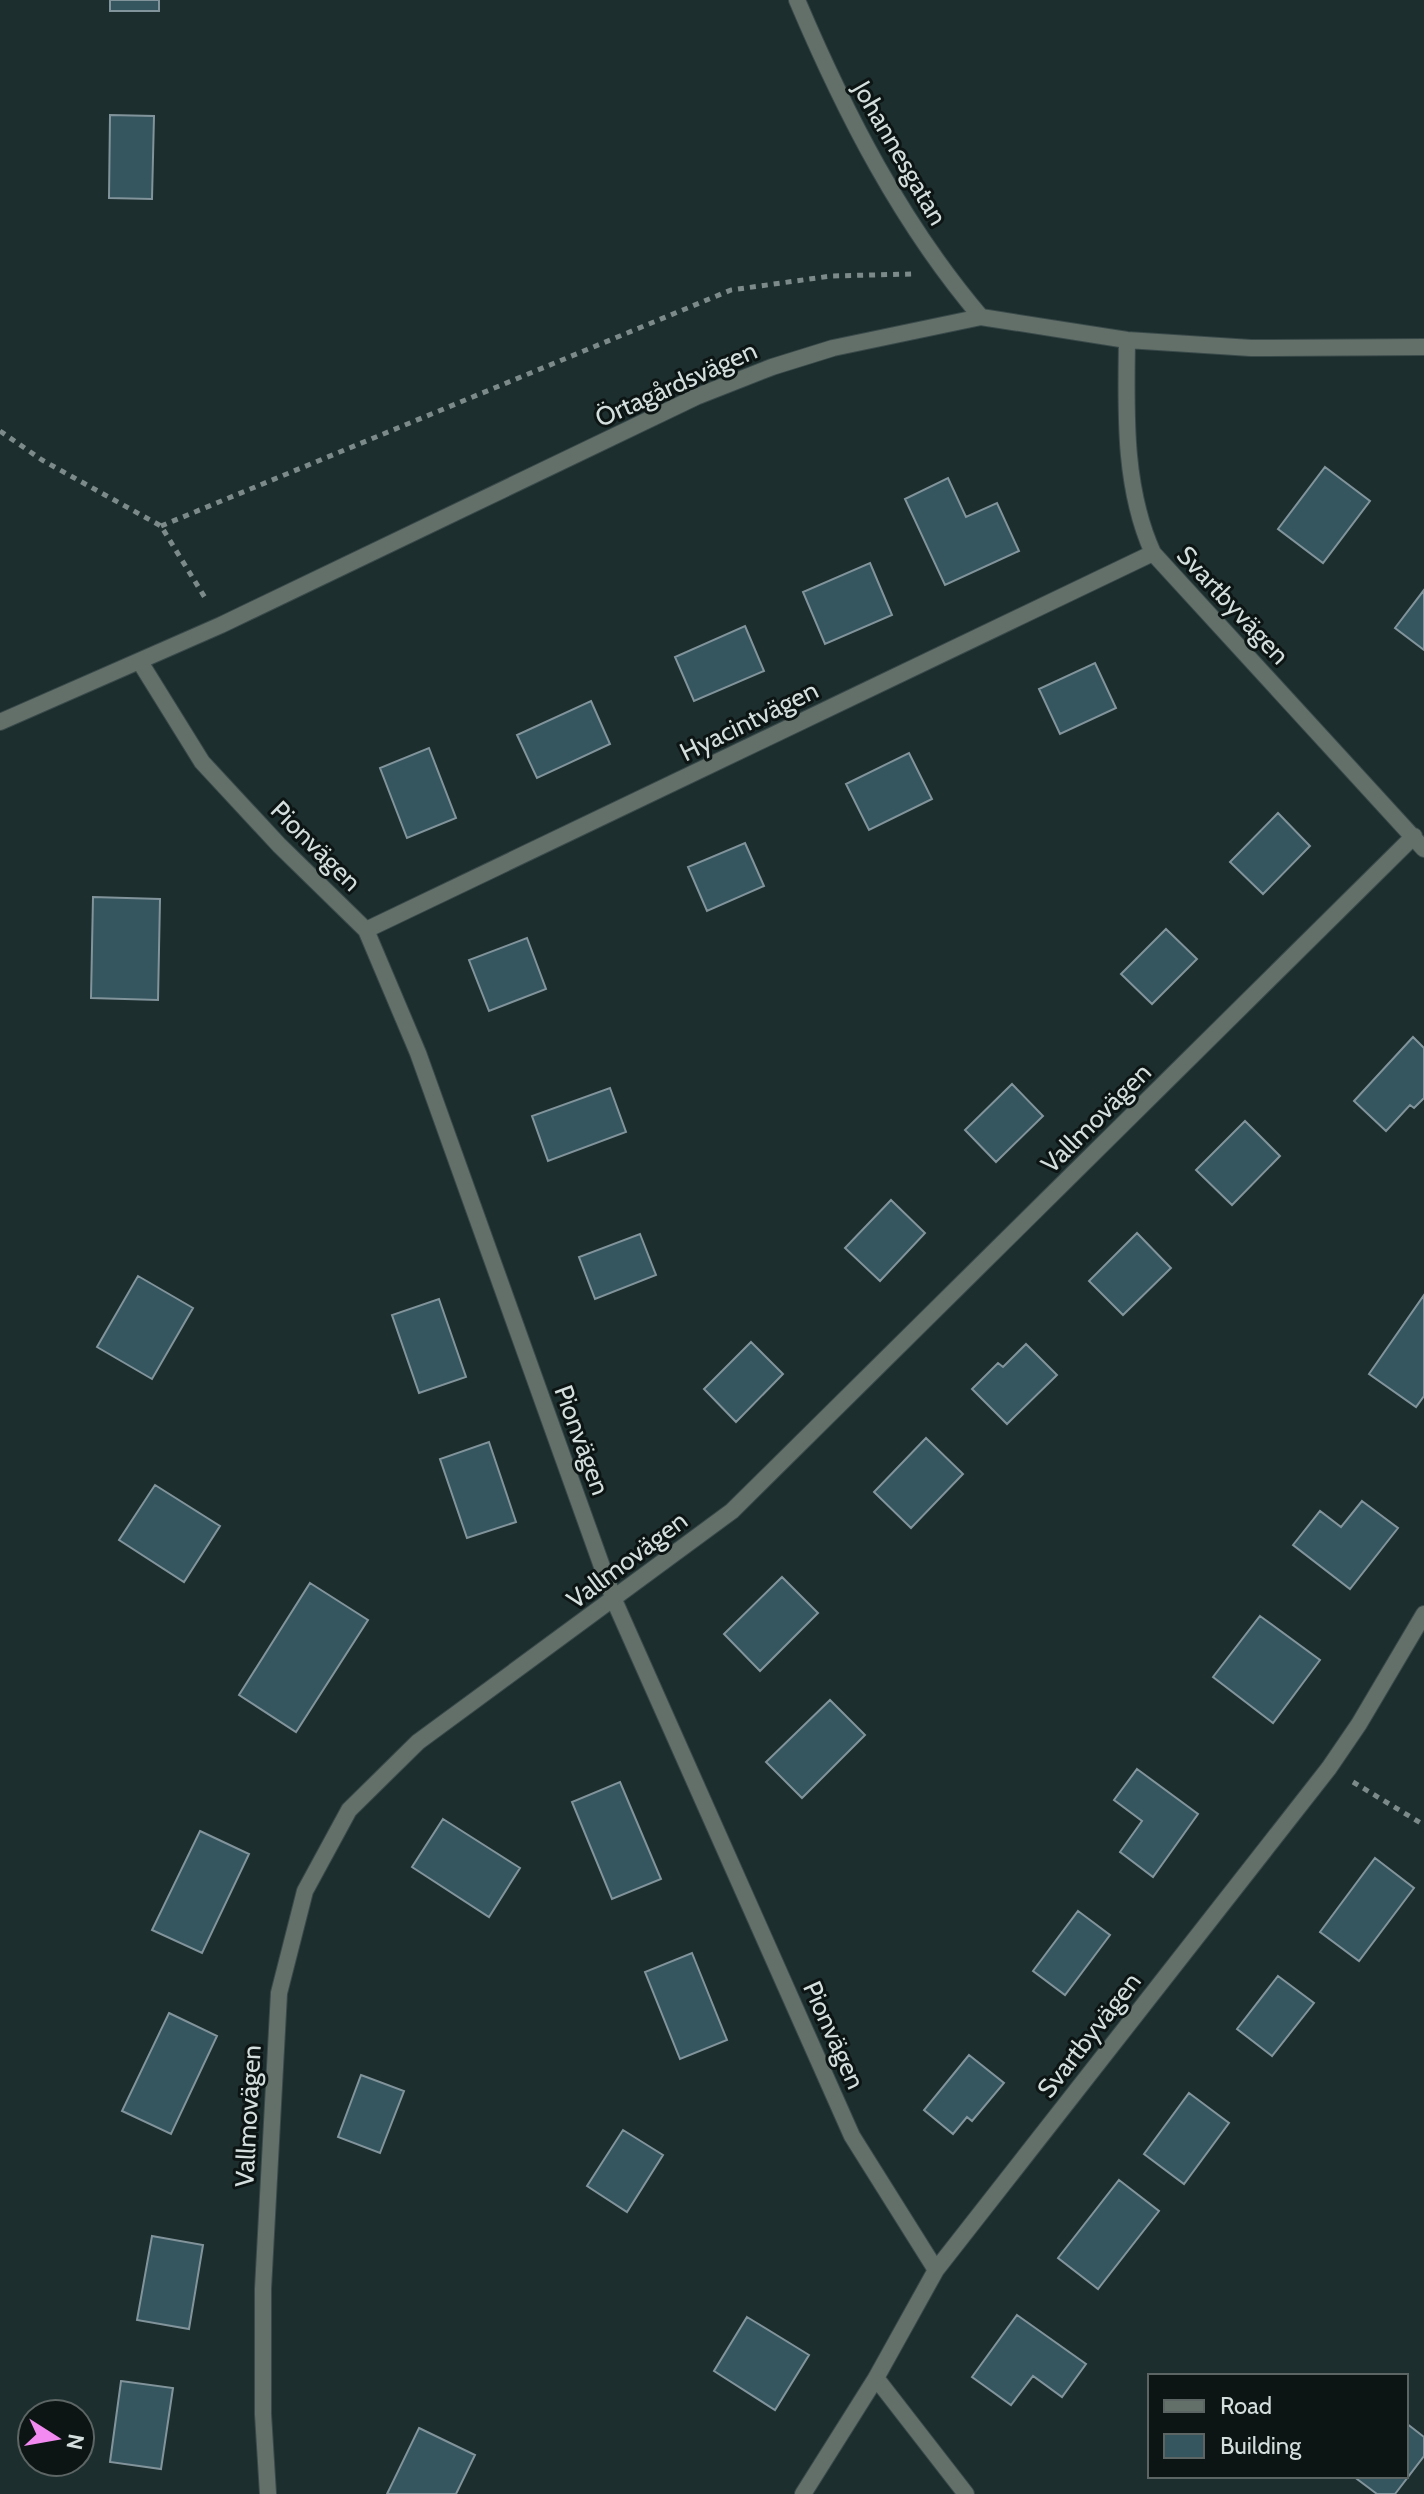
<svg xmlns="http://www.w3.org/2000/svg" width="1424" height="2494" font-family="Cabin,sans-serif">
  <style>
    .building { fill: #35555f; stroke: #82949b; stroke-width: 2 }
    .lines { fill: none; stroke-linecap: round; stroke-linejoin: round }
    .street-casing { stroke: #3a4a4a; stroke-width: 18 }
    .path { stroke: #7c8a8a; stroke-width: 5; stroke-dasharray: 6 6; stroke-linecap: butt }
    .street { stroke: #63706a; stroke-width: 16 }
    .labels { text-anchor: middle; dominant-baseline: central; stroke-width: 6; stroke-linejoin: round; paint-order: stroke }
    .street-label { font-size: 26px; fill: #d3dedd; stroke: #0d1514 }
  </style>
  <rect width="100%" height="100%" fill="#1d2e2e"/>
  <!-- building -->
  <path class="building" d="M 110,0 L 159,0 L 159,11 L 110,11 Z
    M 110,115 L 154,116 L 152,199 L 109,198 Z
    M 1325,467 L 1370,501 L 1323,563 L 1278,529 Z
    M 948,478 L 966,517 L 997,503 L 1019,551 L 945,585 L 905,499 Z
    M 870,563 L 892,615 L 825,644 L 803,592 Z
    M 1424,590 L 1424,650 L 1395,628 Z
    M 745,626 L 764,671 L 694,701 L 675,657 Z
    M 1095,663 L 1116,708 L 1060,734 L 1039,689 Z
    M 591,701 L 610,744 L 537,778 L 517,735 Z
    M 429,748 L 456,818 L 407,838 L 380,768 Z
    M 909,753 L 932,799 L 869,830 L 846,784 Z
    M 1278,813 L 1310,846 L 1263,894 L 1230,862 Z
    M 745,843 L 764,886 L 707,911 L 688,867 Z
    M 93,897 L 160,899 L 158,1000 L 91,998 Z
    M 1166,929 L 1197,959 L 1152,1004 L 1121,974 Z
    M 527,938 L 546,989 L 489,1011 L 469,960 Z
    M 1413,1037 L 1424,1048 L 1424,1098 L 1414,1108 L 1410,1105 L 1386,1131 L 1354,1101 Z
    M 1012,1084 L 1043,1116 L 996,1162 L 965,1130 Z
    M 610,1088 L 626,1132 L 548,1161 L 532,1116 Z
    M 1245,1121 L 1280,1156 L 1232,1205 L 1196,1170 Z
    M 891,1200 L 925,1233 L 880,1281 L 845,1248 Z
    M 1137,1233 L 1171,1268 L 1123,1315 L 1089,1281 Z
    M 640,1234 L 656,1275 L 595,1299 L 579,1257 Z
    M 138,1276 L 193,1308 L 152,1379 L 97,1347 Z
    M 1424,1295 L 1424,1396 L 1416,1407 L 1369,1374 Z
    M 439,1299 L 466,1377 L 419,1393 L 392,1315 Z
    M 751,1342 L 783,1374 L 736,1422 L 704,1389 Z
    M 1026,1344 L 1057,1375 L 1007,1424 L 972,1389 L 998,1363 L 1003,1367 Z
    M 926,1438 L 963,1474 L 911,1528 L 874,1492 Z
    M 489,1442 L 516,1522 L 467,1538 L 440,1459 Z
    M 155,1485 L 220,1526 L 184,1582 L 119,1540 Z
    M 1362,1501 L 1398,1528 L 1350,1589 L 1293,1545 L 1320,1511 L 1341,1527 Z
    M 782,1577 L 818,1613 L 760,1671 L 724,1634 Z
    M 310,1583 L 368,1620 L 296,1732 L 239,1695 Z
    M 1260,1616 L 1320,1660 L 1273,1723 L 1213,1677 Z
    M 830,1700 L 865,1735 L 802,1798 L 766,1762 Z
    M 1137,1769 L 1198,1814 L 1153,1877 L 1120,1852 L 1142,1821 L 1114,1800 Z
    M 620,1782 L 661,1879 L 612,1899 L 572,1802 Z
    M 443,1819 L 520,1868 L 489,1917 L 412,1867 Z
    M 200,1831 L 249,1854 L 202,1953 L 152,1930 Z
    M 1375,1858 L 1414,1888 L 1359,1961 L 1320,1932 Z
    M 1078,1911 L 1110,1935 L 1065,1995 L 1033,1971 Z
    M 692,1953 L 727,2040 L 680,2059 L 645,1972 Z
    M 1278,1976 L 1314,2003 L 1272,2056 L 1237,2029 Z
    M 169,2013 L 217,2036 L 171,2134 L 122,2111 Z
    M 969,2055 L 1004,2083 L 972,2121 L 967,2117 L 953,2134 L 924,2110 Z
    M 361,2075 L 404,2091 L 380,2153 L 338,2137 Z
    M 1189,2093 L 1229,2123 L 1184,2184 L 1144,2154 Z
    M 623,2130 L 663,2155 L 627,2212 L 587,2186 Z
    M 1119,2180 L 1159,2211 L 1098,2289 L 1058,2258 Z
    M 152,2236 L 203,2245 L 189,2329 L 137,2320 Z
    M 1017,2315 L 1086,2364 L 1062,2397 L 1033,2376 L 1011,2405 L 972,2377 Z
    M 747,2317 L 809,2355 L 775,2410 L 714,2371 Z
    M 121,2381 L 173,2388 L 161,2469 L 110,2462 Z
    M 1406,2423 L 1424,2437 L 1424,2456 L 1395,2494 L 1377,2494 L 1353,2476 L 1406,2476 Z
    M 419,2428 L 475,2455 L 456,2494 L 387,2494 Z"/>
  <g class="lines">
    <defs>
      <path id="street" d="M 797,0 C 845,113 901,223 981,317
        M 1127,340 C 1126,411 1123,487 1153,553 L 1424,849
        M 140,662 L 202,762 L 279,845 L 366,930 L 418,1053 L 614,1600 L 852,2136 L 936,2270
        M 0,722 L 221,625 L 698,396 L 772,367 L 833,348 L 981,317 L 1127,340 L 1251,348 L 1424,347
        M 366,930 L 1153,553
        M 876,2378 L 966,2494
        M 268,2494 L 263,2414 L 263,2289 L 279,1993 L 305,1891 L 349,1810 L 418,1742 L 732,1511 L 1414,836
        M 803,2494 L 876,2378 L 936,2270 L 1329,1768 L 1359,1724 L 1424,1614"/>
    </defs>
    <!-- street casing -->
    <use href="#street" class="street-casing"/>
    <!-- path -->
    <path class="path" d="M 0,431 L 42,460 L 161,526 L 207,601
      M 161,526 L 731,290 L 831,276 L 912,274
      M 1353,1782 L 1424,1825"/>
    <!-- street -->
    <use href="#street" class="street"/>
  </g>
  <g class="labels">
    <!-- street labels -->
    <g class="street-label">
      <text transform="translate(900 153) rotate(60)">Johannesgatan</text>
      <text transform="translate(676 384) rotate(-24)">Örtagårdsvägen</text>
      <text transform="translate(1233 605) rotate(47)">Svartbyvägen</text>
      <text transform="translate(749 721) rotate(-26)">Hyacintvägen</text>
      <text transform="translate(316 846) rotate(45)">Pionvägen</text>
      <text transform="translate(1096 1118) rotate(-45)">Vallmovägen</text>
      <text transform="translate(582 1440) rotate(70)">Pionvägen</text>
      <text transform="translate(627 1560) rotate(-37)">Vallmovägen</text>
      <text transform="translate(834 2035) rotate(66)">Pionvägen</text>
      <text transform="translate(1089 2035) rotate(-52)">Svartbyvägen</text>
      <text transform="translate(248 2116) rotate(-87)">Vallmovägen</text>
    </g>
  </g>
  <!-- legend -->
  <rect x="1148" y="2374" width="260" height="104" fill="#0d1514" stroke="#5c6564" stroke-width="2"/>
  <rect x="1164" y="2400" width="40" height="12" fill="#63706a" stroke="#5c6564" stroke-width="2"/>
  <text x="1220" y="2414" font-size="24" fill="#d3dedd">Road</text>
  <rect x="1164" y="2434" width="40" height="24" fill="#35555f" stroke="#5c6564" stroke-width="2"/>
  <text x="1220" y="2454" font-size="24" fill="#d3dedd">Building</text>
  <!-- north arrow -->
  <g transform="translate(56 2438) rotate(101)"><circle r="38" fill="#0d1514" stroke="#5c6564" stroke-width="2"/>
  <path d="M0-6L14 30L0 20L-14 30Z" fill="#f28af2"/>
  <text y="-12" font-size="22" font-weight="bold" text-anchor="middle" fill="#d3dedd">N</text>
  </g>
</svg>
